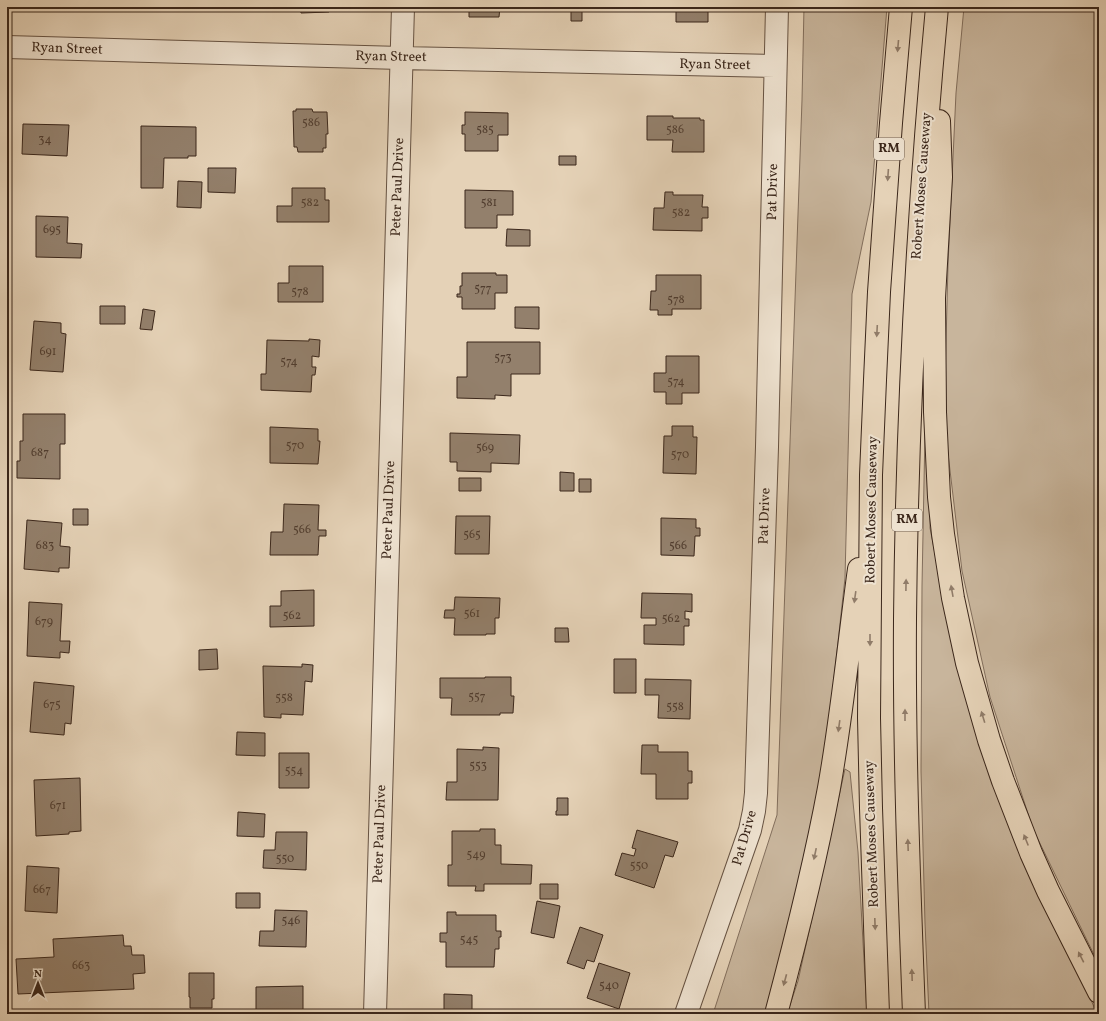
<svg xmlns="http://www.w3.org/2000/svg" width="1106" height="1021" font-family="Vollkorn,serif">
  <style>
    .green { fill: #c8b59c; stroke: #826e5c }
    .building { fill: #93806c; stroke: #3b271b }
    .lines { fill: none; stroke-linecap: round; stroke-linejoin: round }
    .minor-casing { stroke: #665242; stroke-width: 24 }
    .highway-casing { stroke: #3b271b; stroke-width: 24 }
    .minor { stroke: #eee2d0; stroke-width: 22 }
    .highway { stroke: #e5d2b7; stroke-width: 22 }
    .oneway { fill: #907c69 }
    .labels { text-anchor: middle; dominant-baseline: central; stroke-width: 4; stroke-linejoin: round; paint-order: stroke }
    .number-label { font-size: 12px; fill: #513d2f }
    .shield { fill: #eee2d0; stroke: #715f51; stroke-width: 1 }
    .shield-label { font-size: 13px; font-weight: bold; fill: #3b271b }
    .street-label { font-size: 14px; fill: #3b271b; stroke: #eee2d0 }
  </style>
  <rect width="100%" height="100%" fill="#e5d2b7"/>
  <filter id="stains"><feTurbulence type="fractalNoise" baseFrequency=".005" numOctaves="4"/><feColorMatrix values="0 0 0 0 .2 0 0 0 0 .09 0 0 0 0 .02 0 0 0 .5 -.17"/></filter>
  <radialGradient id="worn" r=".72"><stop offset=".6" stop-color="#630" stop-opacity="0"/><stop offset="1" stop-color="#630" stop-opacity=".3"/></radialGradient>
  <!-- green -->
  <path class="green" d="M 804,7 L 887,7 L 871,202 L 852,294 L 845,578 L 831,706 L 820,789 L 787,944 L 766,1014 L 713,1014 L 777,815 L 802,100 Z
    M 964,7 L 1096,7 L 1099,39 L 1099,965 L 1033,829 L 990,697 L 962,571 L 944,420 L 948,265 L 956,93 Z
    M 925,431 L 930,437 L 930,528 L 948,620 L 1028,872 L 1091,1000 L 1097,1014 L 929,1014 L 925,923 L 921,771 L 922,586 Z
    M 845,769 L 850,772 L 858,852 L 867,1014 L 787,1014 L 798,981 Z"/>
  <!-- building -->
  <path class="building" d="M 300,7 L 329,7 L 329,12 L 301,13 Z
    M 469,7 L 500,7 L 499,17 L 469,17 Z
    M 676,7 L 716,7 L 716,8 L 708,8 L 708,22 L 676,22 Z
    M 571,8 L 582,8 L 582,21 L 571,21 Z
    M 296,109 L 312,109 L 313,112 L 327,112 L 328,134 L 326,134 L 326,148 L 323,148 L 323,152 L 298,152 L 297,147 L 294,147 L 293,111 L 296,111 Z
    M 465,112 L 508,113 L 508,135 L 498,135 L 498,151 L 465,151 L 465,134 L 462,134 L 462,125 L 465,125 Z
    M 647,116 L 673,116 L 673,118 L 700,118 L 700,120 L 704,120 L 704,152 L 672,152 L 673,140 L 647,140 Z
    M 23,124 L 69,125 L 67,156 L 22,154 Z
    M 141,126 L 196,127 L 196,156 L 188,156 L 188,158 L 164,158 L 163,188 L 141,188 Z
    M 559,156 L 576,156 L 576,165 L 559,165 Z
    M 208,168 L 236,168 L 235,193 L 208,192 Z
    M 178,181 L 202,182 L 201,208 L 177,207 Z
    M 292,188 L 325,188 L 325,200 L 329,200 L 329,222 L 277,222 L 277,206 L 292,206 Z
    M 465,190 L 513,191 L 513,215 L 497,215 L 497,228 L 465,228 Z
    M 665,192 L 673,192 L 673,195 L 703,195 L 702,207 L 708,207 L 708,218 L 702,218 L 702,231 L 653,230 L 654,208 L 664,208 Z
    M 36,216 L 68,217 L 67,243 L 82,244 L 81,258 L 36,257 Z
    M 507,229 L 530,230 L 530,246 L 506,246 Z
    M 289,266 L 323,266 L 323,302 L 278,302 L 278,283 L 289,283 Z
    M 462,273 L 496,273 L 496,275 L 507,275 L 507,293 L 495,293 L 495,309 L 462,309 L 462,297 L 457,297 L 457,294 L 460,294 L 460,286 L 462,286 Z
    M 656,275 L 701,275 L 701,309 L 672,309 L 672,315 L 658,315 L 658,310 L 650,310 L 651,291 L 656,291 Z
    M 100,306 L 125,306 L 125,324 L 100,324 Z
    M 515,307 L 539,307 L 539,329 L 515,328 Z
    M 143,309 L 155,311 L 152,330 L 140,329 Z
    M 34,321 L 61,323 L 61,333 L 66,334 L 63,372 L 30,370 Z
    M 309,339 L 320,340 L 319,357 L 312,356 L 312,367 L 316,367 L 315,375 L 312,375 L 311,392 L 261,390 L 261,374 L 266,374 L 267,340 L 309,341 Z
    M 467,342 L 540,342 L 540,374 L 511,374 L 511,396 L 495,395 L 495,399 L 457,398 L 457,377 L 467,377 Z
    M 666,356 L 699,356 L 699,393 L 682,393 L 682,404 L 666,404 L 666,392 L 654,392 L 654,373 L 666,373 Z
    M 23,414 L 65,414 L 65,444 L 60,444 L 60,479 L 17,478 L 17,461 L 20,461 L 20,441 L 23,441 Z
    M 672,426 L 693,426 L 693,437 L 697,437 L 696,474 L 663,473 L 664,436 L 672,436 Z
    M 270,427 L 318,429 L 318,441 L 320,441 L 318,464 L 270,463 Z
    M 450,433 L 520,435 L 519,464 L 491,463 L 491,472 L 457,471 L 457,462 L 450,462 Z
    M 560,472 L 574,473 L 574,491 L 560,491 Z
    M 459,478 L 481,478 L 481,491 L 459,491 Z
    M 579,479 L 591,479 L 591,492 L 579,492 Z
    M 284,504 L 319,505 L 318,530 L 326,530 L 326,536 L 319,536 L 318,555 L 270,555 L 271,532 L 283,532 Z
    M 73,509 L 88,509 L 88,525 L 73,525 Z
    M 456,516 L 490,516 L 489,554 L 455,554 Z
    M 661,518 L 696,519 L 696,528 L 700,528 L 700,536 L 695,536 L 694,556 L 661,555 Z
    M 27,520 L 62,523 L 60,546 L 70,547 L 69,568 L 59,568 L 59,572 L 24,569 Z
    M 314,590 L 314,626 L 270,627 L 270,606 L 281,606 L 281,591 Z
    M 642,593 L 692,594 L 692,612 L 685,611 L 685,619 L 689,619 L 689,626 L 684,626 L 684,645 L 644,644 L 644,625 L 656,625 L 656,618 L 641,618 Z
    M 455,597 L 500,598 L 499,618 L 495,618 L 495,634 L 486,634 L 486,635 L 454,635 L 455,618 L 444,618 L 445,610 L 454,610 Z
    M 29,602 L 62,604 L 60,641 L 70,641 L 69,653 L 60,652 L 60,658 L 27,656 Z
    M 555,628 L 568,628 L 569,642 L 555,642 Z
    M 217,649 L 218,669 L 199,670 L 199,650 Z
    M 614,659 L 636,659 L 636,693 L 614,693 Z
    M 302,664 L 313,665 L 312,682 L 305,681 L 303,715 L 281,714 L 281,718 L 264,717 L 263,666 L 302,667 Z
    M 485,677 L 511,677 L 511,696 L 514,696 L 513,713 L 500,713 L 500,715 L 451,715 L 452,698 L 440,698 L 440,678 L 485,678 Z
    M 645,679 L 691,680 L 690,719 L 658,718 L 659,695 L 645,695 Z
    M 34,682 L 74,686 L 71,724 L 65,723 L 64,735 L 30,732 Z
    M 237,732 L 265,733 L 265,756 L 236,755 Z
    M 642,745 L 658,745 L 658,752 L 688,752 L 688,771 L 692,771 L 692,783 L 688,783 L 688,799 L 656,799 L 656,774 L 641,774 Z
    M 483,747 L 499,748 L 498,800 L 446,800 L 447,782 L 457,782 L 457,749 L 483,750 Z
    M 279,753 L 309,753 L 309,788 L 279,788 Z
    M 80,778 L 81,831 L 69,832 L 69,834 L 36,836 L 34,780 Z
    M 557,798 L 568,798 L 568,815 L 556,815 L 556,811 L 557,811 Z
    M 238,812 L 265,814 L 264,837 L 237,836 Z
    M 480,829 L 495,829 L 495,845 L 501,845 L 501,864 L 532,865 L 531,884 L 484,884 L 484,891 L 475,891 L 476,886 L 448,886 L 448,865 L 452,865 L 452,831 L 480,831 Z
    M 637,830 L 678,842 L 673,857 L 665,855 L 654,888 L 615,875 L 622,853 L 634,856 L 636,849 L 632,848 Z
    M 276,832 L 307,832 L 306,870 L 263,868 L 264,850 L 275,850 Z
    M 27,866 L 59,868 L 57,913 L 25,911 Z
    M 540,884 L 558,884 L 558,899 L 540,899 Z
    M 236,893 L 260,893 L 260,908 L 236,908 Z
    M 537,901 L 560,906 L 554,938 L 531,933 Z
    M 275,910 L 307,911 L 306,947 L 259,946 L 260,931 L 274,931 Z
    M 447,912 L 456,912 L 456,915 L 496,915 L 496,931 L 501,931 L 501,937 L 499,937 L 499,949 L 495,949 L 494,967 L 446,967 L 446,942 L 440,942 L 440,933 L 447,933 Z
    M 580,927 L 603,935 L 594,962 L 587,960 L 584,969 L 567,963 Z
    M 123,935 L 124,946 L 131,946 L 132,955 L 144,955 L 145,973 L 133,974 L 134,989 L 18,994 L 16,959 L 54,957 L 53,939 Z
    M 599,963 L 630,973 L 619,1009 L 587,998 Z
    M 189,973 L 214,973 L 214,999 L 212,999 L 212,1008 L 190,1008 L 190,997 L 189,997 Z
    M 303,986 L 303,1014 L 256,1014 L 256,987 Z
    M 444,994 L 472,995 L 472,1014 L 444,1014 Z"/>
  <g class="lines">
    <defs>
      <path id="minor" d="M 7,47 L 401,58 L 775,66
        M 375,1014 L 403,7
        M 686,1014 L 750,830 L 754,811 L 756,793 L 767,447 L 777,7"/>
      <path id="highway" d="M 939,121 L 941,177 L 934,298 L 935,412 L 939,497 L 943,534 L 953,598 L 967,663 L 989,740 L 1003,781 L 1031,853 L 1048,891 L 1099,992
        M 776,1014 C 796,939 815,864 829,788 C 842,715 849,642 859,569
        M 878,1014 L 871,808 L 869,718 L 871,475 L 875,380 L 879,292 L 891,123 L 901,7
        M 914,1014 C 909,882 904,751 905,619 C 907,415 918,210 937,7"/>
    </defs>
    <!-- minor casing -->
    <use href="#minor" class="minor-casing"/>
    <!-- highway casing -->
    <use href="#highway" class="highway-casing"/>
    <!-- minor -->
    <use href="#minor" class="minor"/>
    <!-- highway -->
    <use href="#highway" class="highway"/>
  </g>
  <!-- one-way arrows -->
  <defs><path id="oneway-solid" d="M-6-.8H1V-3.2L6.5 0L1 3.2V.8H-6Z"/></defs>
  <g class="oneway">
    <use href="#oneway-solid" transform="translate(898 46) rotate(95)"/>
    <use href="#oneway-solid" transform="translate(888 175) rotate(94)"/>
    <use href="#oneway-solid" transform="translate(877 331) rotate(93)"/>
    <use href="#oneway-solid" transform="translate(906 585) rotate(-89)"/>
    <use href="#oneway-solid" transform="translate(952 591) rotate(-100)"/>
    <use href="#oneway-solid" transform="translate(855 597) rotate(98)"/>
    <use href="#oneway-solid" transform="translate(870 640) rotate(90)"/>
    <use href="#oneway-solid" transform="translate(905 715) rotate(-90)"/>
    <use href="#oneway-solid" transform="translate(983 717) rotate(-107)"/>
    <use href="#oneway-solid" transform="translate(839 726) rotate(98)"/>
    <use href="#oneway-solid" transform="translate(1026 840) rotate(-112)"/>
    <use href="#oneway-solid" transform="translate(908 845) rotate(-92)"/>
    <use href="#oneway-solid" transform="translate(815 854) rotate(102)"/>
    <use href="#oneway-solid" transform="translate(875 924) rotate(88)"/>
    <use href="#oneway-solid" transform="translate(1081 957) rotate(-117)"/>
    <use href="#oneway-solid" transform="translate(912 975) rotate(-92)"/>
    <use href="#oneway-solid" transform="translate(785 980) rotate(105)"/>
  </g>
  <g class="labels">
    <!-- number labels -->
    <g class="number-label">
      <text x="311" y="123">586</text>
      <text x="485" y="130">585</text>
      <text x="675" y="130">586</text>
      <text x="45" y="140">34</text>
      <text x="310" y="203">582</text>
      <text x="489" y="203">581</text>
      <text x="681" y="213">582</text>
      <text x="52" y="230">695</text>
      <text x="483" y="289">577</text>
      <text x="300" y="292">578</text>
      <text x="676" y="300">578</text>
      <text x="48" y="352">691</text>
      <text x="503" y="358">573</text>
      <text x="289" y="362">574</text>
      <text x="676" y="382">574</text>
      <text x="295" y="446">570</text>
      <text x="485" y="448">569</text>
      <text x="40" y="453">687</text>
      <text x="680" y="455">570</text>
      <text x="302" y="530">566</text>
      <text x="472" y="535">565</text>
      <text x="45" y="546">683</text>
      <text x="678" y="546">566</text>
      <text x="472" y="614">561</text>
      <text x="292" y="616">562</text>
      <text x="671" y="619">562</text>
      <text x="44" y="622">679</text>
      <text x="477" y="697">557</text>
      <text x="284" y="698">558</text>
      <text x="52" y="705">675</text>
      <text x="675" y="707">558</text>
      <text x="478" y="766">553</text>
      <text x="294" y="771">554</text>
      <text x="58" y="806">671</text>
      <text x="476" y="855">549</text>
      <text x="285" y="859">550</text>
      <text x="639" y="866">550</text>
      <text x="42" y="890">667</text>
      <text x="291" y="921">546</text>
      <text x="469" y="940">545</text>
      <text x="81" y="966">663</text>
      <text x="609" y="986">540</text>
    </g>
    <!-- shield labels -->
    <g class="shield">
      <rect x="874" y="138" width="30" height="22" rx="3"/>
      <rect x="892" y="509" width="30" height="22" rx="3"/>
    </g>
    <g class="shield-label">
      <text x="889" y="149">RM</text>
      <text x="907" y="520">RM</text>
    </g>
    <!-- street labels -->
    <g class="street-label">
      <text transform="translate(67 49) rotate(2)">Ryan Street</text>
      <text transform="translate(391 57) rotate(1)">Ryan Street</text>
      <text transform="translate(715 65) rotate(1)">Ryan Street</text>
      <text transform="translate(922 186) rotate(-86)">Robert Moses Causeway</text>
      <text transform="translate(398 187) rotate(-88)">Peter Paul Drive</text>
      <text transform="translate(773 192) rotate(-89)">Pat Drive</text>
      <text transform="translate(389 510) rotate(-88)">Peter Paul Drive</text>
      <text transform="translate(872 510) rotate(-89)">Robert Moses Causeway</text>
      <text transform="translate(765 516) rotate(-88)">Pat Drive</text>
      <text transform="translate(380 834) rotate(-88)">Peter Paul Drive</text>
      <text transform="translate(872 834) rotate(-92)">Robert Moses Causeway</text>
      <text transform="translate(745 838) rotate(-74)">Pat Drive</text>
    </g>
  </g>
  <!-- margin -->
  <rect width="1106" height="1021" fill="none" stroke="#e5d2b7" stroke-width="24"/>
  <rect x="8" y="8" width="1090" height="1005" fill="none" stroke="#3b271b" stroke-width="2"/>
  <rect x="12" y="12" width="1082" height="997" fill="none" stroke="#3b271b"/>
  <!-- north arrow -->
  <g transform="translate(38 983)" stroke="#eee2d0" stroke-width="3" paint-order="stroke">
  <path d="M0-3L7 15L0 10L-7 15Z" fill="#3b271b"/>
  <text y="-6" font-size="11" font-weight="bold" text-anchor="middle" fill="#3b271b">N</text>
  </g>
  <rect width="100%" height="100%" filter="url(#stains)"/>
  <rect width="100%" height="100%" fill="url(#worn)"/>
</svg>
